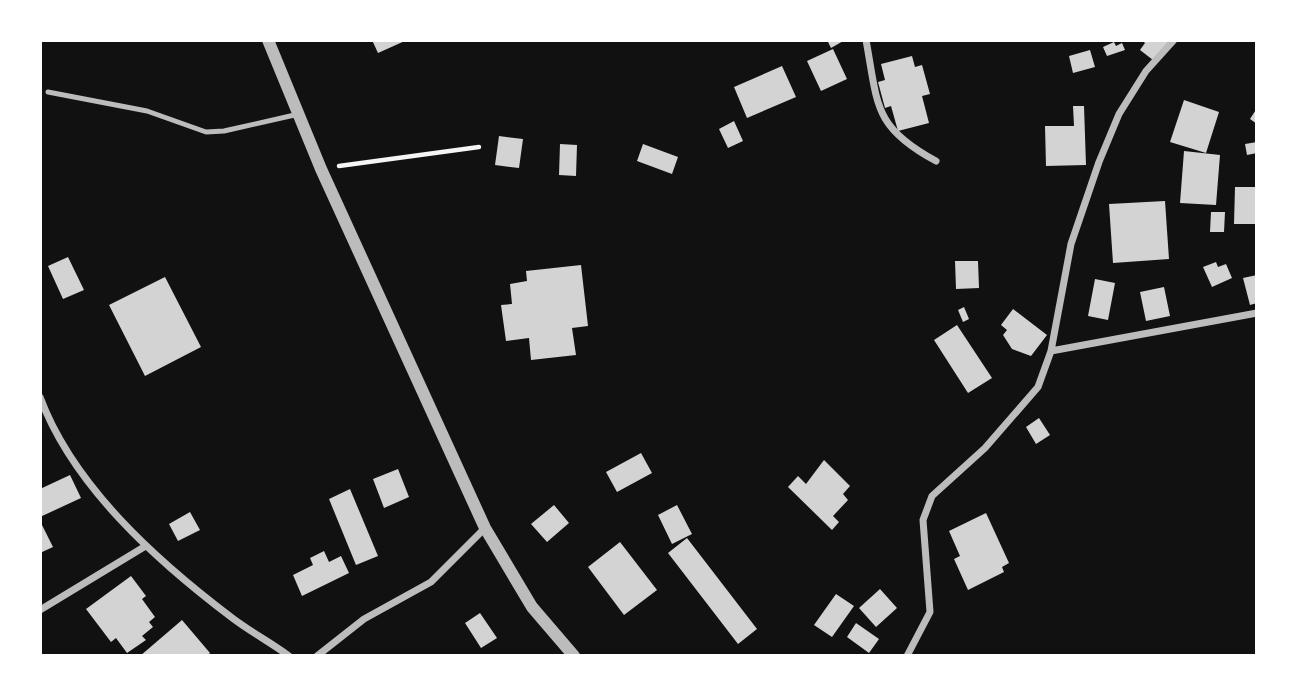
<svg xmlns="http://www.w3.org/2000/svg" width="1297" height="696" font-family="'Open Sans',sans-serif">
  <style>
    .building { fill: #d3d3d3 }
    .lines { fill: none; stroke-linecap: round; stroke-linejoin: round }
    .path { stroke: #f5f5f5; stroke-width: 4.5 }
    .service { stroke: #bcbcbc; stroke-width: 5 }
    .minor { stroke: #bcbcbc; stroke-width: 7 }
    .tertiary { stroke: #bcbcbc; stroke-width: 12 }
  </style>
  <rect width="100%" height="100%" fill="#111"/>
  <!-- building -->
  <path class="building" d="M 372,40 L 407,40 L 378,53 Z
    M 827,40 L 845,40 L 831,48 Z
    M 1142,40 L 1170,40 L 1153,60 L 1140,50 L 1145,43 Z
    M 1114,42 L 1116,46 L 1122,43 L 1125,50 L 1107,56 L 1103,47 Z
    M 833,49 L 847,79 L 821,91 L 807,61 Z
    M 1090,50 L 1095,67 L 1073,73 L 1069,56 Z
    M 912,56 L 915,67 L 922,65 L 930,94 L 922,96 L 929,123 L 898,131 L 891,106 L 885,108 L 878,82 L 885,80 L 881,64 Z
    M 782,66 L 796,97 L 747,118 L 734,87 Z
    M 1184,100 L 1219,112 L 1206,153 L 1170,142 Z
    M 1073,106 L 1084,106 L 1086,165 L 1046,166 L 1045,126 L 1074,126 Z
    M 1257,108 L 1257,124 L 1250,119 Z
    M 734,121 L 743,141 L 728,148 L 719,129 Z
    M 499,136 L 523,139 L 519,168 L 495,165 Z
    M 1257,142 L 1257,153 L 1247,155 L 1245,144 Z
    M 560,144 L 577,145 L 576,176 L 559,175 Z
    M 643,144 L 678,157 L 672,174 L 637,161 Z
    M 1184,151 L 1220,155 L 1216,205 L 1180,203 Z
    M 1235,187 L 1257,187 L 1257,224 L 1234,224 Z
    M 1165,201 L 1169,259 L 1113,263 L 1109,204 Z
    M 1211,212 L 1225,212 L 1224,232 L 1210,232 Z
    M 68,257 L 84,290 L 63,299 L 48,266 Z
    M 955,261 L 978,261 L 979,288 L 956,289 Z
    M 1216,262 L 1218,267 L 1226,264 L 1232,278 L 1212,287 L 1203,267 Z
    M 581,265 L 588,326 L 572,328 L 576,355 L 531,360 L 529,338 L 506,341 L 501,305 L 512,304 L 510,284 L 527,281 L 526,271 Z
    M 1257,275 L 1257,303 L 1250,305 L 1243,278 Z
    M 165,277 L 201,347 L 145,376 L 109,305 Z
    M 1095,279 L 1115,283 L 1108,320 L 1088,316 Z
    M 1164,287 L 1170,316 L 1146,321 L 1140,292 Z
    M 964,307 L 969,319 L 963,322 L 958,310 Z
    M 1013,309 L 1047,335 L 1031,356 L 1012,349 L 1003,335 L 1007,330 L 1001,325 Z
    M 957,325 L 992,378 L 968,393 L 934,340 Z
    M 1039,418 L 1050,435 L 1036,444 L 1026,427 Z
    M 641,453 L 652,473 L 617,492 L 606,472 Z
    M 824,460 L 850,486 L 843,494 L 848,500 L 833,516 L 839,522 L 832,530 L 788,487 L 798,476 L 806,484 Z
    M 398,469 L 409,497 L 384,508 L 373,479 Z
    M 70,475 L 81,498 L 40,517 L 40,489 Z
    M 350,489 L 378,556 L 356,565 L 329,499 Z
    M 554,505 L 569,523 L 547,542 L 531,524 Z
    M 677,505 L 692,534 L 672,544 L 658,515 Z
    M 190,512 L 200,530 L 178,541 L 169,524 Z
    M 986,513 L 1009,563 L 1002,567 L 1004,572 L 968,590 L 954,559 L 960,556 L 949,531 Z
    M 40,521 L 53,547 L 40,553 Z
    M 687,538 L 757,629 L 738,644 L 668,553 Z
    M 620,542 L 657,590 L 624,615 L 588,567 Z
    M 324,551 L 329,562 L 341,556 L 349,573 L 302,596 L 293,575 L 313,565 L 310,558 Z
    M 131,576 L 146,596 L 142,599 L 155,617 L 149,622 L 153,627 L 142,636 L 146,640 L 127,653 L 116,638 L 111,642 L 86,609 Z
    M 880,589 L 897,608 L 876,627 L 859,608 Z
    M 836,594 L 854,606 L 832,637 L 814,625 Z
    M 480,613 L 497,638 L 481,648 L 465,623 Z
    M 182,620 L 210,653 L 207,656 L 140,656 Z
    M 856,623 L 879,639 L 869,653 L 847,637 Z"/>
  <g class="lines">
    <!-- path -->
    <path class="path" d="M 339,166 L 479,147"/>
    <!-- service -->
    <path class="service" d="M 48,92 L 147,111 L 206,132 L 224,131 L 299,114"/>
    <!-- minor -->
    <path class="minor" d="M 866,40 C 878,105 873,127 936,161
      M 1051,351 L 1257,313
      M 40,397 C 73,486 157,561 231,617 C 249,631 270,642 289,656
      M 40,610 L 144,547
      M 317,656 L 364,619 L 431,582 L 485,528
      M 907,656 L 930,612 L 923,520 L 932,496 L 985,448 L 1038,387 L 1051,351 L 1071,244 L 1099,162 L 1119,114 L 1146,71 L 1174,40"/>
    <!-- tertiary -->
    <path class="tertiary" d="M 268,40 L 321,169 L 485,528 L 532,607 L 574,656"/>
  </g>
  <!-- border -->
  <rect width="1297" height="696" fill="none" stroke="#ffffff" stroke-width="84"/>
</svg>
